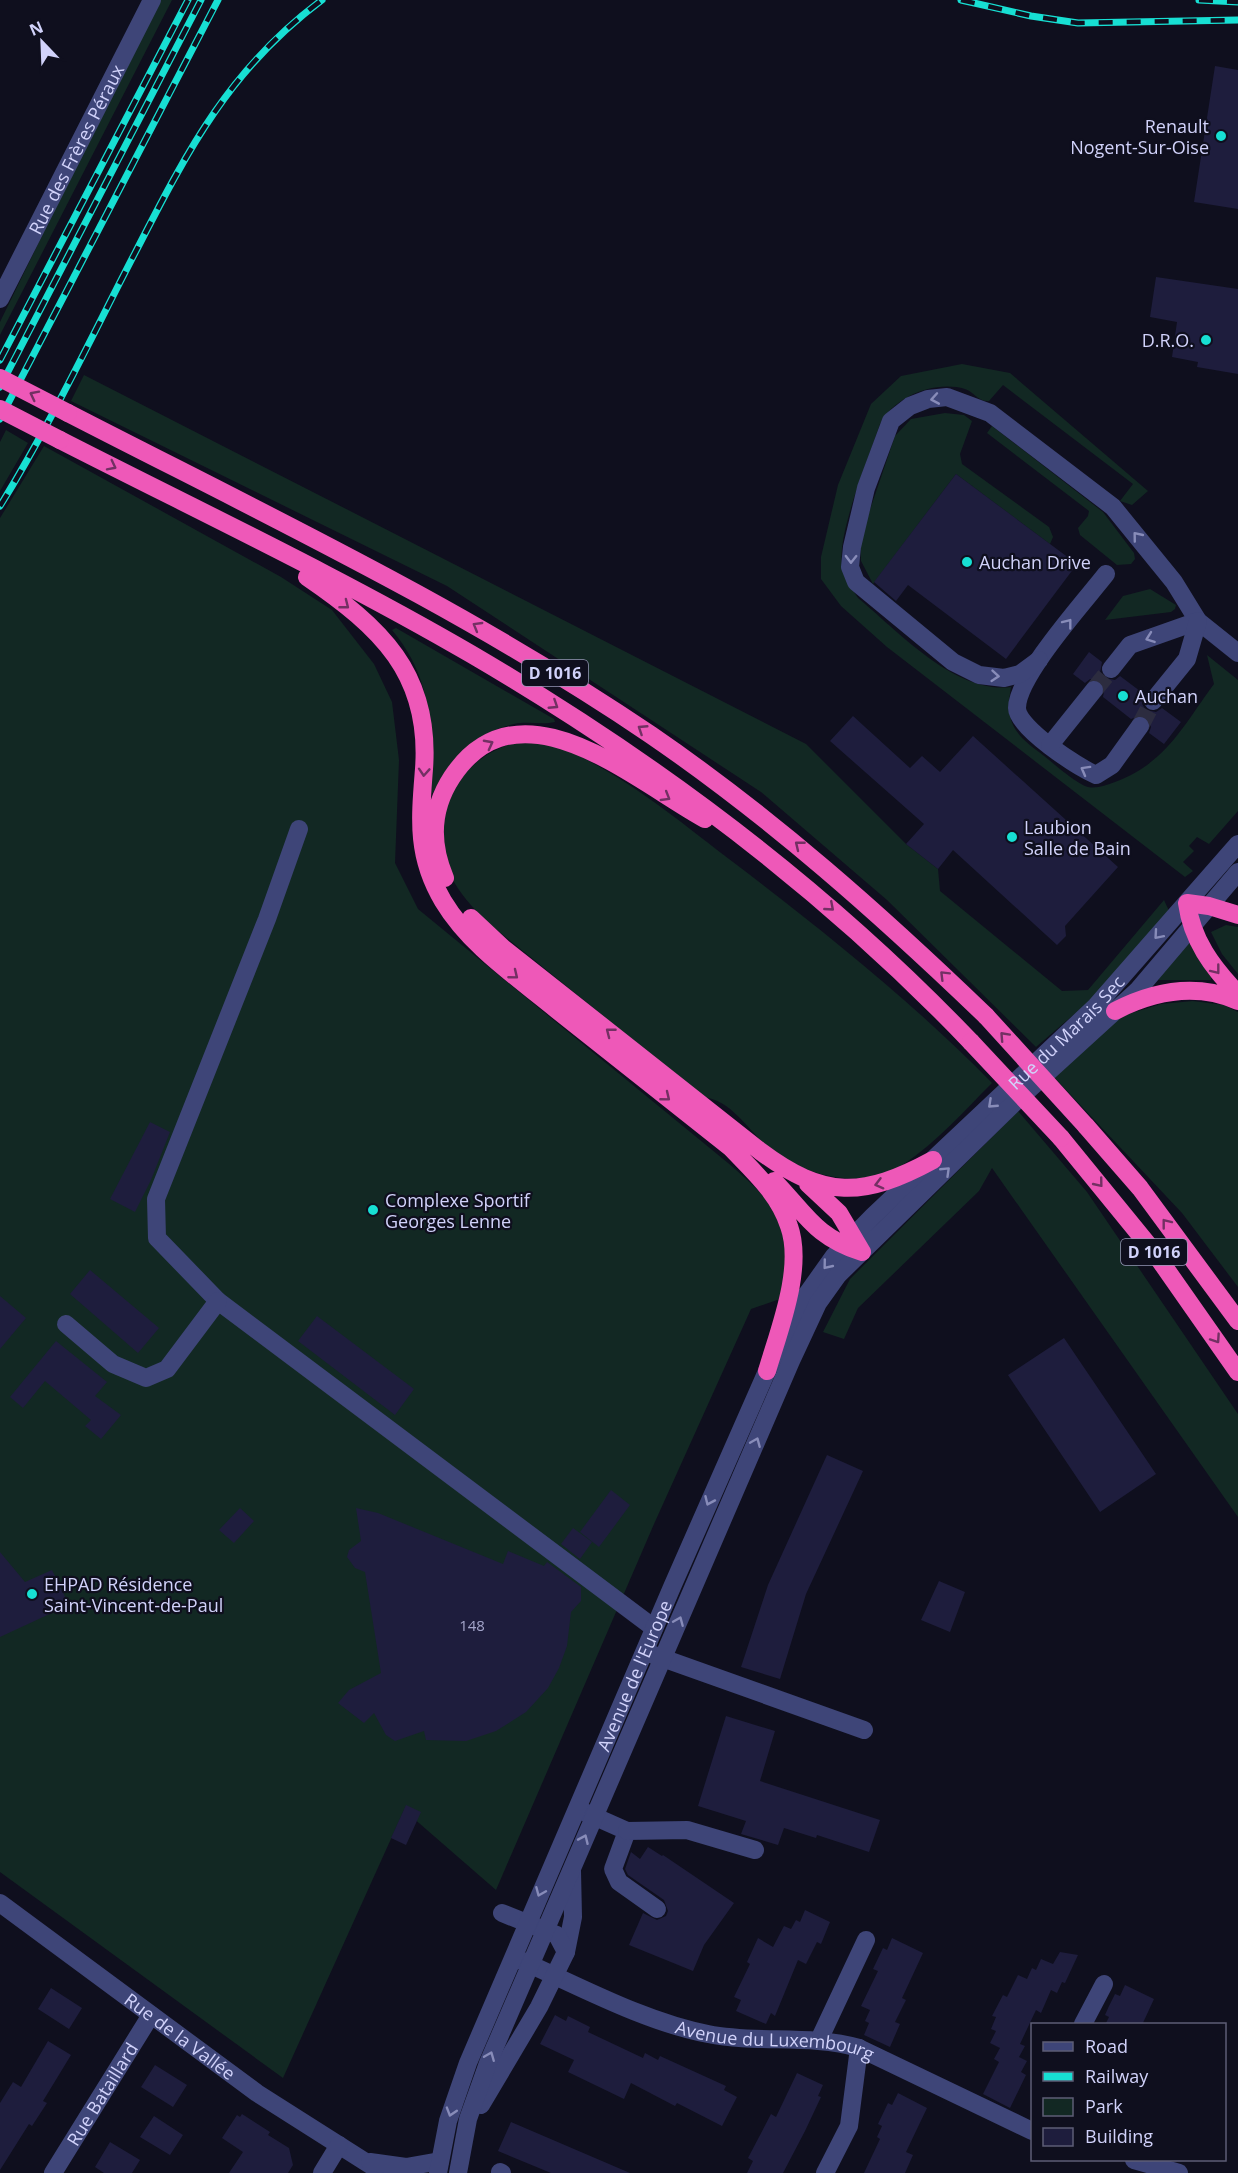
<svg xmlns="http://www.w3.org/2000/svg" width="1238" height="2173" font-family="'Open Sans',sans-serif">
  <style>
    .green { fill: #122823 }
    .building { fill: #1e1d3d }
    .lines { fill: none; stroke-linecap: round; stroke-linejoin: round }
    .minor-tunnel { stroke: #2c2c3f; stroke-width: 18; stroke-dasharray: 18 9; stroke-linecap: butt }
    .minor { stroke: #3e4578; stroke-width: 18 }
    .highway { stroke: #ee58b8; stroke-width: 18 }
    .rail-casing { stroke: #17dfd3; stroke-width: 7 }
    .rail { stroke: #0f0f1e; stroke-width: 4.5; stroke-dasharray: 14; stroke-linecap: butt }
    .highway-bridge { stroke: #ee58b8; stroke-width: 18 }
    .oneway { stroke: #733063 }
    .oneway2 { stroke: #888cb9 }
    .poi-dot { fill: #17dfd3; stroke: #0f0f1e; stroke-width: 2 }
    .labels { text-anchor: middle; dominant-baseline: central; stroke-width: 4.5; stroke-linejoin: round; paint-order: stroke }
    .number-label { font-size: 15px; fill: #a4a5cb }
    .shield { fill: #0f0f1e; stroke: #9798b8; stroke-width: 1.5 }
    .shield-label { font-size: 16px; font-weight: bold; fill: #d1d2fa }
    .poi-label { font-size: 18px; fill: #d1d2fa; stroke: #0f0f1e; text-anchor: start }
    .street-label { font-size: 18px; fill: #d1d2fa; stroke: #0f0f1e }
  </style>
  <rect width="100%" height="100%" fill="#0f0f1e"/>
  <!-- green -->
  <path class="green" d="M 157,0 L 172,0 L 0,335 L 0,322 Z
    M 962,364 L 1010,373 L 1148,491 L 1132,505 L 1120,501 L 1133,484 L 1003,385 L 989,401 C 978,402 974,392 965,389 C 934,380 894,397 880,424 C 869,457 837,533 842,565 C 844,577 851,587 858,598 C 899,632 955,694 1011,687 C 1005,720 1013,733 1039,752 C 1051,761 1076,784 1088,787 C 1097,789 1106,785 1115,782 C 1166,763 1183,726 1214,684 L 1207,655 L 1238,680 L 1238,811 L 1209,844 L 1197,837 L 1189,846 L 1194,851 L 1183,862 L 1193,871 L 1185,877 L 887,647 L 841,606 L 821,579 L 821,557 L 838,485 L 871,404 L 901,376 Z
    M 84,375 L 806,744 L 906,844 L 938,869 L 940,891 L 1062,991 L 1088,990 L 1164,900 L 1170,913 L 1107,986 L 1036,1047 L 887,900 L 761,792 L 447,586 L 71,401 Z
    M 945,413 L 964,415 L 972,421 L 960,454 L 962,464 L 1049,527 L 1053,537 L 1050,544 L 956,474 L 873,584 L 861,561 L 860,539 L 895,436 L 911,419 Z
    M 992,426 L 1103,512 L 1134,553 L 1135,559 L 1131,564 L 1117,565 L 1080,535 L 1078,528 L 1088,516 L 1089,511 L 987,433 Z
    M 6,430 L 28,443 L 0,491 L 0,442 Z
    M 44,446 L 281,577 L 332,610 L 374,664 L 392,702 L 399,760 L 395,863 L 418,909 L 728,1163 C 752,1184 783,1209 787,1244 C 789,1260 782,1283 780,1299 L 751,1309 L 654,1524 L 496,1890 L 404,1810 L 283,2078 L 0,1872 L 0,518 Z
    M 1150,589 L 1176,605 L 1175,609 L 1171,612 L 1105,620 L 1123,596 Z
    M 396,628 L 554,719 L 555,722 C 543,725 527,721 514,724 C 470,734 455,760 432,794 L 429,790 C 433,730 433,679 392,630 Z
    M 518,742 C 537,742 558,746 575,754 C 632,781 683,824 733,862 C 822,930 913,1002 992,1083 C 964,1111 937,1142 904,1164 C 862,1192 799,1176 764,1143 C 745,1126 731,1101 704,1097 L 487,922 C 472,907 460,894 450,875 C 446,865 445,854 444,843 C 439,794 470,754 518,742 Z
    M 1226,925 L 1238,927 L 1238,974 L 1222,954 L 1211,932 Z
    M 1186,944 L 1190,944 L 1211,976 L 1211,980 L 1159,980 L 1158,977 Z
    M 1193,1001 L 1224,1005 L 1238,1012 L 1238,1287 L 1182,1213 L 1052,1075 L 1122,1016 L 1161,1004 Z
    M 1018,1111 L 1087,1192 L 1238,1414 L 1238,1517 L 992,1168 L 979,1191 L 858,1308 L 844,1339 L 823,1332 L 850,1279 Z"/>
  <!-- building -->
  <path class="building" d="M 1215,66 L 1238,70 L 1238,209 L 1194,202 Z
    M 1156,277 L 1238,289 L 1238,374 L 1197,367 L 1198,362 L 1172,357 L 1177,322 L 1150,317 Z
    M 956,474 L 1077,564 L 1006,659 L 908,585 L 896,601 L 874,582 Z
    M 1089,652 L 1102,662 L 1100,673 L 1105,678 L 1115,680 L 1120,676 L 1144,694 L 1142,704 L 1146,710 L 1156,712 L 1162,708 L 1181,722 L 1164,744 L 1149,733 L 1151,727 L 1147,717 L 1141,715 L 1131,719 L 1103,697 L 1105,686 L 1101,681 L 1090,679 L 1085,683 L 1073,674 Z
    M 853,716 L 910,768 L 922,756 L 940,772 L 973,736 L 1118,867 L 1065,926 L 1066,936 L 1057,945 L 953,850 L 938,869 L 906,844 L 924,824 L 830,741 Z
    M 150,1122 L 170,1132 L 151,1180 L 135,1212 L 110,1199 Z
    M 90,1270 L 159,1328 L 138,1353 L 70,1294 Z
    M 0,1296 L 26,1318 L 0,1349 Z
    M 317,1316 L 414,1389 L 395,1415 L 298,1341 Z
    M 1064,1338 L 1156,1474 L 1100,1512 L 1008,1375 Z
    M 56,1341 L 107,1382 L 95,1396 L 121,1415 L 101,1439 L 85,1426 L 91,1420 L 45,1381 L 23,1408 L 10,1397 Z
    M 827,1455 L 863,1471 L 806,1594 L 780,1679 L 741,1667 L 768,1585 Z
    M 611,1490 L 630,1505 L 599,1547 L 580,1532 Z
    M 240,1508 L 254,1521 L 234,1543 L 219,1530 Z
    M 356,1508 L 378,1513 L 503,1564 L 508,1551 L 544,1566 L 547,1562 L 581,1587 L 581,1601 L 571,1612 L 567,1646 L 559,1668 L 548,1688 L 526,1712 L 496,1731 L 466,1741 L 426,1740 L 424,1731 L 395,1741 L 386,1735 L 374,1713 L 364,1723 L 338,1703 L 349,1690 L 381,1673 L 365,1572 L 355,1568 L 347,1557 L 349,1550 L 361,1541 Z
    M 573,1528 L 592,1542 L 580,1559 L 561,1544 Z
    M 0,1552 L 25,1582 L 52,1570 L 69,1605 L 0,1637 Z
    M 939,1581 L 965,1592 L 950,1632 L 921,1620 Z
    M 726,1716 L 775,1731 L 760,1781 L 880,1820 L 869,1852 L 817,1835 L 816,1838 L 784,1828 L 778,1845 L 741,1834 L 746,1821 L 698,1806 Z
    M 406,1805 L 421,1812 L 406,1845 L 391,1838 Z
    M 648,1847 L 662,1856 L 663,1855 L 734,1903 L 704,1945 L 693,1971 L 629,1945 L 643,1913 L 657,1920 L 666,1916 L 668,1911 L 664,1900 L 628,1875 L 625,1869 L 631,1852 L 640,1859 Z
    M 805,1910 L 830,1922 L 821,1944 L 817,1942 L 806,1964 L 798,1960 L 775,2016 L 771,2013 L 766,2024 L 736,2011 L 741,2000 L 734,1997 L 750,1964 L 747,1962 L 758,1938 L 773,1947 L 784,1926 L 791,1929 L 796,1920 L 800,1922 Z
    M 892,1938 L 923,1953 L 902,1998 L 906,2000 L 895,2022 L 900,2024 L 890,2047 L 864,2035 L 869,2023 L 865,2021 L 870,2010 L 861,2006 L 878,1971 L 873,1969 L 883,1948 L 887,1950 Z
    M 1060,1952 L 1078,1955 L 1065,1983 L 1062,1982 L 1057,1993 L 1051,1990 L 1041,2013 L 1036,2010 L 1020,2044 L 1025,2046 L 1019,2057 L 1027,2061 L 1021,2072 L 1026,2075 L 1010,2108 L 983,2094 L 999,2062 L 994,2059 L 1000,2048 L 990,2043 L 996,2031 L 991,2029 L 996,2017 L 992,2016 L 1003,1995 L 1007,1997 L 1018,1975 L 1027,1979 L 1032,1968 L 1036,1970 L 1041,1959 L 1053,1964 Z
    M 1125,1985 L 1154,1999 L 1142,2025 L 1105,2025 L 1109,2017 L 1105,2015 L 1109,2006 L 1115,1994 L 1120,1996 Z
    M 51,1988 L 82,2008 L 69,2029 L 38,2009 Z
    M 555,2015 L 566,2021 L 568,2016 L 590,2027 L 588,2032 L 643,2058 L 645,2053 L 658,2060 L 660,2056 L 726,2086 L 724,2090 L 737,2097 L 722,2126 L 677,2103 L 675,2106 L 631,2083 L 624,2099 L 568,2072 L 574,2060 L 540,2044 Z
    M 48,2041 L 71,2055 L 43,2101 L 47,2103 L 32,2126 L 29,2124 L 0,2170 L 0,2103 L 13,2082 L 21,2087 Z
    M 155,2065 L 187,2085 L 173,2107 L 141,2087 Z
    M 797,2073 L 823,2085 L 818,2096 L 821,2097 L 805,2131 L 783,2173 L 747,2173 L 753,2161 L 748,2158 L 771,2114 L 776,2117 Z
    M 898,2093 L 927,2108 L 906,2152 L 913,2155 L 905,2173 L 864,2173 L 880,2139 L 877,2137 L 882,2126 L 878,2124 L 888,2103 L 892,2105 Z
    M 242,2114 L 270,2132 L 268,2135 L 289,2148 L 293,2165 L 288,2173 L 229,2173 L 243,2152 L 222,2138 L 237,2115 L 240,2117 Z
    M 154,2116 L 183,2135 L 170,2155 L 140,2137 Z
    M 511,2122 L 630,2173 L 551,2173 L 498,2151 Z
    M 110,2142 L 140,2160 L 132,2173 L 104,2173 L 95,2167 Z"/>
  <g class="lines">
    <!-- minor-tunnel -->
    <path class="minor-tunnel" d="M 1094,690 L 1111,669
      M 1140,726 L 1153,701"/>
    <!-- minor -->
    <g class="minor">
      <path id="s1" d="M 0,299 L 152,0"/>
      <path d="M 1106,574 C 1085,601 1017,676 1017,708 C 1017,728 1078,767 1096,775 L 1112,765 L 1140,726"/>
      <path d="M 1039,660 L 1020,674 L 1004,678 L 979,675 L 953,662 L 856,582 L 850,567 L 852,547 L 866,488 L 891,421 L 910,406 L 928,399 L 947,397 L 990,413 L 1113,507 L 1174,582 L 1198,621 L 1238,653"/>
      <path d="M 1111,669 L 1130,645 L 1198,621"/>
      <path d="M 1153,701 L 1187,659 L 1198,621"/>
      <path d="M 1050,745 L 1094,690"/>
      <path d="M 299,829 L 267,919 L 156,1199 L 157,1238 L 218,1301 L 654,1628"/>
      <path d="M 66,1324 L 113,1364 L 146,1378 L 167,1369 L 218,1301"/>
      <path d="M 651,1654 L 864,1730"/>
      <path d="M 582,1811 L 627,1831 L 613,1869 L 619,1882 L 657,1909"/>
      <path d="M 627,1831 L 687,1830 L 755,1850"/>
      <path id="s2" d="M 0,1903 L 257,2093 L 383,2173"/>
      <path d="M 566,1952 L 573,1917 L 572,1871"/>
      <path id="s3" d="M 520,1960 C 579,1986 645,2022 708,2034 C 758,2044 810,2034 859,2048 L 1032,2131"/>
      <path d="M 1083,2024 L 1104,1984"/>
      <path d="M 819,2040 L 866,1940"/>
      <path d="M 481,2105 L 539,2007 L 566,1952 L 557,1935 L 502,1913"/>
      <path d="M 1134,2160 L 1179,2173"/>
      <path d="M 370,2162 L 406,2167 L 440,2161"/>
      <path d="M 500,2172 L 502,2173"/>
      <path id="s4" d="M 53,2173 L 151,2015"/>
      <path d="M 322,2173 L 339,2145"/>
      <path id="s5" d="M 438,2173 L 448,2121 L 468,2063 L 672,1587 L 767,1371 L 802,1301 L 834,1256 L 873,1216 L 1096,1006 L 1238,844"/>
      <path d="M 458,2173 L 468,2119 L 488,2063 L 791,1361 L 818,1303 L 838,1275 L 1014,1103 L 1137,991 L 1238,872"/>
      <path d="M 825,2173 L 849,2126 L 859,2048"/>
    </g>
    <!-- highway -->
    <path class="highway" d="M 68,413 C 266,515 467,610 651,735 C 772,818 880,914 986,1016
      M 60,440 C 197,510 337,576 471,654 C 654,761 824,888 971,1042
      M 307,577 C 380,627 431,673 424,769 C 420,819 416,856 443,901 C 470,946 517,977 557,1010 C 615,1056 673,1102 731,1148 C 753,1171 779,1194 789,1226 C 804,1268 779,1330 767,1371
      M 445,878 C 430,843 431,809 452,777 C 519,676 634,780 705,819
      M 1238,915 L 1209,906 L 1187,903 C 1192,940 1212,967 1238,994
      M 471,918 L 503,948 L 760,1151 C 824,1199 863,1198 933,1160
      M 1115,1011 C 1154,991 1197,983 1238,1001
      M 1086,1126 L 1140,1188 L 1238,1321
      M 1061,1138 L 1154,1252 L 1238,1372
      M 774,1181 C 806,1214 815,1237 862,1252
      M 808,1184 L 839,1213 L 862,1252"/>
    <defs>
      <path id="rail" d="M 961,0 L 1031,16 L 1078,23 L 1238,20
        M 1199,0 L 1238,2
        M 0,360 L 188,0
        M 0,387 L 201,0
        M 0,419 L 218,0
        M 0,506 C 50,425 91,338 135,253 C 187,152 228,70 322,0"/>
    </defs>
    <!-- rail casing -->
    <use href="#rail" class="rail-casing"/>
    <!-- rail -->
    <use href="#rail" class="rail"/>
    <!-- highway-bridge -->
    <path class="highway-bridge" d="M 0,378 L 68,413
      M 0,409 L 60,440
      M 986,1016 L 1086,1126
      M 971,1042 L 1061,1138"/>
  </g>
  <!-- one-way arrows -->
  <defs><path id="oneway-chevron" d="M-2-3.5L2.5 0L-2 3.5" fill="none" stroke-width="1.6" stroke-linecap="round" stroke-linejoin="round" transform="scale(1.5)"/></defs>
  <g class="oneway">
    <use href="#oneway-chevron" transform="translate(34 395) rotate(-153)"/>
    <use href="#oneway-chevron" transform="translate(112 466) rotate(27)"/>
    <use href="#oneway-chevron" transform="translate(345 605) rotate(38)"/>
    <use href="#oneway-chevron" transform="translate(477 626) rotate(-150)"/>
    <use href="#oneway-chevron" transform="translate(554 705) rotate(33)"/>
    <use href="#oneway-chevron" transform="translate(642 729) rotate(-147)"/>
    <use href="#oneway-chevron" transform="translate(489 744) rotate(-28)"/>
    <use href="#oneway-chevron" transform="translate(424 772) rotate(94)"/>
    <use href="#oneway-chevron" transform="translate(666 797) rotate(31)"/>
    <use href="#oneway-chevron" transform="translate(799 845) rotate(-141)"/>
    <use href="#oneway-chevron" transform="translate(830 907) rotate(41)"/>
    <use href="#oneway-chevron" transform="translate(1216 970) rotate(52)"/>
    <use href="#oneway-chevron" transform="translate(514 975) rotate(39)"/>
    <use href="#oneway-chevron" transform="translate(944 975) rotate(-135)"/>
    <use href="#oneway-chevron" transform="translate(610 1032) rotate(-142)"/>
    <use href="#oneway-chevron" transform="translate(1004 1036) rotate(-133)"/>
    <use href="#oneway-chevron" transform="translate(666 1097) rotate(39)"/>
    <use href="#oneway-chevron" transform="translate(1099 1183) rotate(51)"/>
    <use href="#oneway-chevron" transform="translate(879 1184) rotate(165)"/>
    <use href="#oneway-chevron" transform="translate(1166 1223) rotate(-128)"/>
    <use href="#oneway-chevron" transform="translate(1216 1339) rotate(56)"/>
  </g>
  <g class="oneway2">
    <use href="#oneway-chevron" transform="translate(935 399) rotate(170)"/>
    <use href="#oneway-chevron" transform="translate(1137 536) rotate(-129)"/>
    <use href="#oneway-chevron" transform="translate(851 559) rotate(91)"/>
    <use href="#oneway-chevron" transform="translate(1068 623) rotate(-52)"/>
    <use href="#oneway-chevron" transform="translate(1150 638) rotate(160)"/>
    <use href="#oneway-chevron" transform="translate(995 676) rotate(5)"/>
    <use href="#oneway-chevron" transform="translate(1085 770) rotate(-151)"/>
    <use href="#oneway-chevron" transform="translate(1158 935) rotate(131)"/>
    <use href="#oneway-chevron" transform="translate(992 1104) rotate(137)"/>
    <use href="#oneway-chevron" transform="translate(946 1171) rotate(-44)"/>
    <use href="#oneway-chevron" transform="translate(827 1265) rotate(129)"/>
    <use href="#oneway-chevron" transform="translate(756 1442) rotate(-67)"/>
    <use href="#oneway-chevron" transform="translate(709 1501) rotate(114)"/>
    <use href="#oneway-chevron" transform="translate(679 1621) rotate(-67)"/>
    <use href="#oneway-chevron" transform="translate(584 1839) rotate(-66)"/>
    <use href="#oneway-chevron" transform="translate(540 1892) rotate(113)"/>
    <use href="#oneway-chevron" transform="translate(490 2056) rotate(-68)"/>
    <use href="#oneway-chevron" transform="translate(451 2112) rotate(107)"/>
  </g>
  <!-- markers -->
  <g class="poi-dot">
    <circle cx="1221" cy="136" r="6"/>
    <circle cx="1206" cy="340" r="6"/>
    <circle cx="967" cy="562" r="6"/>
    <circle cx="1123" cy="696" r="6"/>
    <circle cx="1012" cy="837" r="6"/>
    <circle cx="373" cy="1210" r="6"/>
    <circle cx="32" cy="1594" r="6"/>
  </g>
  <g class="labels">
    <!-- number labels -->
    <g class="number-label">
      <text x="472" y="1625">148</text>
    </g>
    <!-- shield labels -->
    <g class="shield">
      <rect x="522" y="660" width="66" height="26" rx="4.5"/>
      <rect x="1121" y="1239" width="66" height="26" rx="4.5"/>
    </g>
    <g class="shield-label">
      <text x="555" y="673">D 1016</text>
      <text x="1154" y="1252">D 1016</text>
    </g>
    <!-- poi labels -->
    <g class="poi-label">
      <text x="1209" y="126" text-anchor="end">Renault<tspan x="1209" dy="21">Nogent-Sur-Oise</tspan></text>
      <text x="1194" y="340" text-anchor="end">D.R.O.</text>
      <text x="979" y="562">Auchan Drive</text>
      <text x="1135" y="696">Auchan</text>
      <text x="1024" y="827">Laubion<tspan x="1024" dy="21">Salle de Bain</tspan></text>
      <text x="385" y="1200">Complexe Sportif<tspan x="385" dy="21">Georges Lenne</tspan></text>
      <text x="44" y="1584">EHPAD Résidence<tspan x="44" dy="21">Saint-Vincent-de-Paul</tspan></text>
    </g>
    <!-- street labels -->
    <g class="street-label">
      <text stroke="none"><textPath href="#s1" startOffset="168">Rue des Frères Péraux</textPath></text>
      <text stroke="none"><textPath href="#s5" startOffset="1324">Rue du Marais Sec</textPath></text>
      <text stroke="none"><textPath href="#s5" startOffset="536">Avenue de l'Europe</textPath></text>
      <text stroke="none"><textPath href="#s2" startOffset="224">Rue de la Vallée</textPath></text>
      <text stroke="none"><textPath href="#s3" startOffset="270">Avenue du Luxembourg</textPath></text>
      <text stroke="none"><textPath href="#s4" startOffset="93">Rue Bataillard</textPath></text>
    </g>
  </g>
  <!-- legend -->
  <rect x="1031" y="2023" width="195" height="138" fill="#0f0f1e" stroke="#5d5d76" stroke-width="1.5"/>
  <rect x="1043" y="2042" width="30" height="9" fill="#3e4578" stroke="#5d5d76" stroke-width="1.5"/>
  <text x="1085" y="2053" font-size="18" fill="#d1d2fa">Road</text>
  <rect x="1043" y="2072" width="30" height="9" fill="#17dfd3" stroke="#5d5d76" stroke-width="1.5"/>
  <text x="1085" y="2083" font-size="18" fill="#d1d2fa">Railway</text>
  <rect x="1043" y="2098" width="30" height="18" fill="#122823" stroke="#5d5d76" stroke-width="1.5"/>
  <text x="1085" y="2113" font-size="18" fill="#d1d2fa">Park</text>
  <rect x="1043" y="2128" width="30" height="18" fill="#1e1d3d" stroke="#5d5d76" stroke-width="1.5"/>
  <text x="1085" y="2143" font-size="18" fill="#d1d2fa">Building</text>
  <!-- north arrow -->
  <g transform="translate(42 42) rotate(337)" stroke="#0f0f1e" stroke-width="4.5" paint-order="stroke">
  <path d="M0-4.5L10 22L0 15L-10 22Z" fill="#d1d2fa"/>
  <text y="-9" font-size="16" font-weight="bold" text-anchor="middle" fill="#d1d2fa">N</text>
  </g>
</svg>
